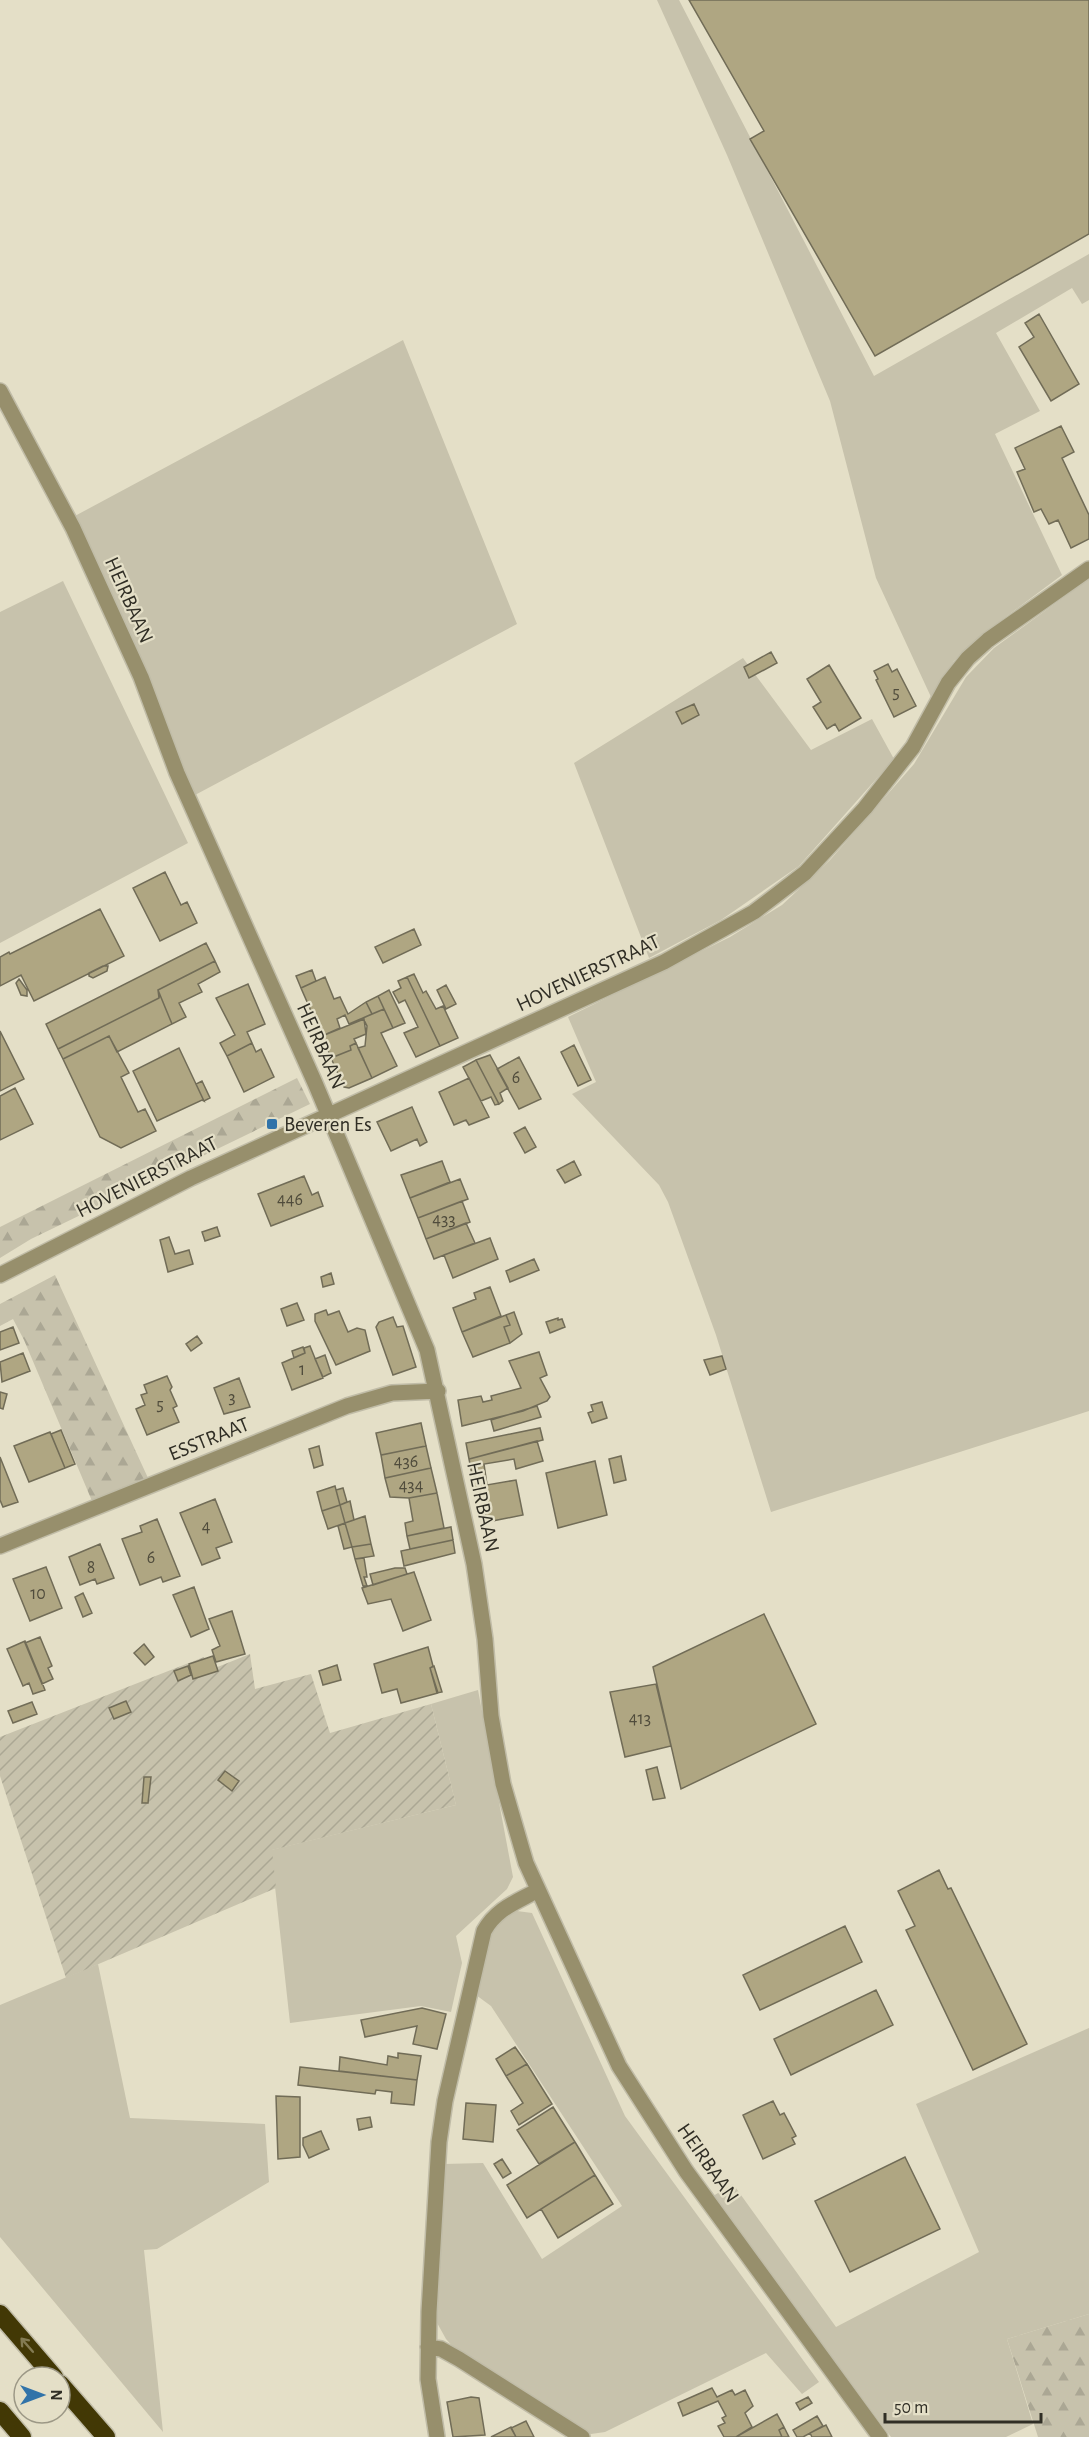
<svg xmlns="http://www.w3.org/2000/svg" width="1089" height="2437" font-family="'Alegreya Sans',sans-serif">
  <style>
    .green { fill: #c7c2ac }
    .forest { fill: url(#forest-firs) }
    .garden { fill: url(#garden-furrows) }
    .building { fill: #afa682; stroke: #716c57; stroke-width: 1.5 }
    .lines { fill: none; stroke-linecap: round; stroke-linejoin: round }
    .minor-casing { stroke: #c0bca7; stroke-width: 18 }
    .highway-casing { stroke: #c0bca7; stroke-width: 21 }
    .minor { stroke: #978f6c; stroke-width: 15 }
    .highway { stroke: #423805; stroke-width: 18 }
    .oneway { stroke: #837b53 }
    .poi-dot { fill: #3173a9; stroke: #e4dfc7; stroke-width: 2 }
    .labels { text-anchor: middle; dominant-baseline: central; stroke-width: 4.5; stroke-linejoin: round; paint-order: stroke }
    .number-label { font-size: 18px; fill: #504c3c }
    .street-label { font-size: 21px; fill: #302e25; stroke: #e4dfc7 }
    .poi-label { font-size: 21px; fill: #302e25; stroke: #e4dfc7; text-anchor: start }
  </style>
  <defs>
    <pattern id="forest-firs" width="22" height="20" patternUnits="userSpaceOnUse" patternTransform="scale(1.5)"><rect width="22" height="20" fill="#c7c2ac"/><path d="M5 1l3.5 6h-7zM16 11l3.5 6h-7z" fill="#aba794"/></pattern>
    <pattern id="garden-furrows" width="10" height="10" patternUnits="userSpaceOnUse" patternTransform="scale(1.5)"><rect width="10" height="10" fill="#c7c2ac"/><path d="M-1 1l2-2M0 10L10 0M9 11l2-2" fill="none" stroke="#aba794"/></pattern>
  </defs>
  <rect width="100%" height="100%" fill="#e4dfc7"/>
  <!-- green -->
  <path class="green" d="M 657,0 L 679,0 L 874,376 L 1089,254 L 1089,300 L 1082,304 L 1072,288 L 996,333 L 1040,411 L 995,434 L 1062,575 L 980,636 L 954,661 L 931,697 L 876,578 L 830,401 L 727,155 Z
    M 403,340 L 517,624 L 195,795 L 73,517 Z
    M 1089,579 L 1089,1411 L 771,1512 L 716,1335 L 668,1202 L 659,1185 L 572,1094 L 596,1082 L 568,1017 L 730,937 L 782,905 L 830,860 L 914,764 L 966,677 L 994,648 Z
    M 63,581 L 188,843 L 0,943 L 0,612 Z
    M 743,658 L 811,750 L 872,719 L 894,759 L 799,866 L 721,920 L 649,958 L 574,763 Z
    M 478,1690 L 513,1877 L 507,1889 L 456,1936 L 462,1963 L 451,2012 L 421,2006 L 290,2023 L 271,1850 L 456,1805 L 431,1704 Z
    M 517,1911 L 532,1913 L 625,2116 L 819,2382 L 802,2394 L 766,2353 L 605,2432 L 591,2434 L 579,2432 L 553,2410 L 462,2357 L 446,2339 L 436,2321 L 444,2164 L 483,2163 L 542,2259 L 622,2206 L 491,2006 L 476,1995 C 483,1963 484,1926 517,1911 Z
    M 98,1964 L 130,2118 L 265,2124 L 269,2182 L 157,2249 L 144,2250 L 163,2432 L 0,2237 L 0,2005 Z
    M 1089,2028 L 1089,2314 L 1007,2339 L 1033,2424 L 1006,2437 L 891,2437 L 713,2196 L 733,2184 L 836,2327 L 979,2252 L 916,2104 Z"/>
  <!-- forest -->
  <path class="forest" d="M 297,1078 L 310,1104 L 31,1239 L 0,1258 L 0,1227 Z
    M 55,1275 L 148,1478 L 92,1501 L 24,1340 L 13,1319 L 0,1326 L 0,1304 Z
    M 1089,2314 L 1089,2437 L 1038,2437 L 1007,2339 Z"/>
  <!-- garden -->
  <path class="garden" d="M 250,1654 L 255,1689 L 311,1674 L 330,1733 L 431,1704 L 456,1805 L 272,1850 L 276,1888 L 66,1978 L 0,1776 L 0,1737 L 204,1657 L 210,1670 Z"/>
  <!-- building -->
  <path class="building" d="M 689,0 L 1089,0 L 1089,234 L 875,356 L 750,139 L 764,131 Z
    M 1039,314 L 1079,384 L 1051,401 L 1019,347 L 1034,337 L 1025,323 Z
    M 1061,426 L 1074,452 L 1062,458 L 1089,515 L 1089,539 L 1071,548 L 1058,520 L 1049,524 L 1041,509 L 1034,512 L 1017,472 L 1025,469 L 1015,448 Z
    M 771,652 L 777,663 L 749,678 L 744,667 Z
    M 888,664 L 892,672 L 897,669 L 916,706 L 894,717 L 876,680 L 878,679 L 874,671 Z
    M 829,665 L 861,718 L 839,731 L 835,724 L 827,729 L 813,707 L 821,702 L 807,679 Z
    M 694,704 L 699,715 L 682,724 L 676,712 Z
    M 165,872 L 181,905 L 187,902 L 197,923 L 160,941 L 133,888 Z
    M 100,909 L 124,956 L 34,1001 L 21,975 L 0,986 L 0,957 L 9,952 L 10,954 Z
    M 414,929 L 421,945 L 383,963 L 375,947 Z
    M 206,943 L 215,961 L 158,990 L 159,998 L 58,1049 L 46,1024 Z
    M 215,961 L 220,972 L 198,984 L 202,992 L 179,1003 L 186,1017 L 172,1024 L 158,990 Z
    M 103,966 L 108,966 L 107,971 L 93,978 L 89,976 L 89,973 Z
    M 312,970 L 316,981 L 301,988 L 296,976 Z
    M 414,974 L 423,993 L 426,991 L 436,1009 L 443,1006 L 458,1038 L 440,1046 L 407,977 Z
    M 325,977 L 334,999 L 340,997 L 348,1014 L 366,1002 L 372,1014 L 349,1024 L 345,1015 L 337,1019 L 340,1028 L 322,1036 L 301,988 Z
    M 407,977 L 440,1046 L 416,1057 L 404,1033 L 418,1027 L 405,1000 L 399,1003 L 393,992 L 401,988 L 398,981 Z
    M 19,979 L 27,990 L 27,996 L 21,995 L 16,983 Z
    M 248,984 L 265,1024 L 247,1032 L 252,1043 L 227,1056 L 220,1043 L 235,1035 L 216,998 Z
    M 446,985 L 456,1004 L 446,1009 L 437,990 Z
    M 389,990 L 405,1023 L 393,1028 L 378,996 Z
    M 160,995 L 172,1024 L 117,1052 L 109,1036 L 63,1059 L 58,1049 L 159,998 Z
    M 378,996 L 384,1009 L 372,1014 L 366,1002 Z
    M 384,1009 L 393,1028 L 381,1033 L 397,1066 L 372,1078 L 358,1048 L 365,1046 L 367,1026 L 363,1018 Z
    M 364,1019 L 366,1034 L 354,1039 L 356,1043 L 350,1046 L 351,1050 L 331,1058 L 322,1036 Z
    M 0,1031 L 24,1079 L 0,1091 Z
    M 109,1036 L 129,1073 L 121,1077 L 138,1112 L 145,1109 L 156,1131 L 121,1148 L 100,1137 L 63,1059 Z
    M 252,1043 L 256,1052 L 261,1049 L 274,1077 L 244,1092 L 227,1056 Z
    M 356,1043 L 372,1078 L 349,1088 L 344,1087 L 331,1058 L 351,1050 L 350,1046 Z
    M 574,1045 L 591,1080 L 578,1086 L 561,1052 Z
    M 179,1048 L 204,1101 L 202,1100 L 157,1121 L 133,1071 Z
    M 490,1055 L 508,1088 L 500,1093 L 503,1101 L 499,1104 L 476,1060 Z
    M 519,1057 L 541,1099 L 519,1109 L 497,1069 Z
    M 476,1060 L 499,1104 L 495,1105 L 491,1097 L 481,1101 L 463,1067 Z
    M 469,1078 L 489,1117 L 469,1125 L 466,1120 L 454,1125 L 439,1092 Z
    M 202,1081 L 210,1098 L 204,1101 L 196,1084 Z
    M 15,1088 L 33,1124 L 0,1140 L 0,1096 Z
    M 412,1107 L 427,1142 L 420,1146 L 417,1139 L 391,1151 L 377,1122 Z
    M 525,1127 L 536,1147 L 525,1153 L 514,1133 Z
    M 442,1161 L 450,1182 L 410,1198 L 401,1175 Z
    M 574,1161 L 581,1175 L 565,1183 L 557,1170 Z
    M 304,1176 L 312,1195 L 318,1192 L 323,1206 L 271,1226 L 258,1194 Z
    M 460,1179 L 468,1199 L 418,1218 L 410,1198 Z
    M 462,1201 L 470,1222 L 426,1239 L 418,1218 Z
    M 466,1223 L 475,1243 L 434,1259 L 426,1239 Z
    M 217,1227 L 220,1236 L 205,1241 L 202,1232 Z
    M 169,1237 L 175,1254 L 189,1250 L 193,1264 L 168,1272 L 160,1240 Z
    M 490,1238 L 498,1259 L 453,1278 L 444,1255 Z
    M 534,1259 L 539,1270 L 510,1282 L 506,1271 Z
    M 331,1273 L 334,1284 L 323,1287 L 321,1277 Z
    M 490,1287 L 501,1316 L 462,1332 L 453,1308 L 476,1299 L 474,1293 Z
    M 297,1303 L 304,1320 L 287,1326 L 281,1309 Z
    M 326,1310 L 328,1315 L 339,1311 L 348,1332 L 357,1328 L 365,1330 L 370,1351 L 336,1365 L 315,1321 L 315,1314 Z
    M 514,1312 L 522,1334 L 510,1343 L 504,1327 L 510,1325 L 506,1315 Z
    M 506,1315 L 510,1325 L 504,1327 L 510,1343 L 473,1357 L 462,1332 Z
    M 393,1317 L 397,1327 L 403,1326 L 416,1367 L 393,1375 L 376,1327 L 379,1322 Z
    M 558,1318 L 558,1320 L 562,1319 L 565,1327 L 550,1333 L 546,1322 Z
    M 13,1327 L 19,1343 L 0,1350 L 0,1332 Z
    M 197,1336 L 202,1343 L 191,1351 L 186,1344 Z
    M 310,1346 L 323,1378 L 292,1390 L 282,1363 L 305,1353 L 304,1348 Z
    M 303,1347 L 305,1353 L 294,1358 L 292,1351 Z
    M 539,1352 L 547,1375 L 540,1378 L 550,1397 L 547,1401 L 523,1411 L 462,1426 L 458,1400 L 481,1396 L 483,1402 L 492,1400 L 491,1396 L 521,1388 L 509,1361 Z
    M 23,1353 L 30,1371 L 2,1382 L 0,1362 Z
    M 325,1355 L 331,1373 L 323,1377 L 315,1359 Z
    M 722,1356 L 726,1369 L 710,1375 L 704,1360 Z
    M 167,1376 L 172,1387 L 170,1390 L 177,1406 L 173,1408 L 179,1422 L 147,1435 L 136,1409 L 145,1405 L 141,1395 L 147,1393 L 144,1385 Z
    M 239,1378 L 250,1407 L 224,1414 L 214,1388 Z
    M 0,1392 L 7,1394 L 3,1409 L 0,1408 Z
    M 602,1402 L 607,1418 L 592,1423 L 588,1413 L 593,1411 L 591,1405 Z
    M 537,1406 L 541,1417 L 494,1431 L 491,1420 Z
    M 421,1423 L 426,1446 L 381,1455 L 376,1433 Z
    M 540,1428 L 543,1440 L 469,1459 L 466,1443 Z
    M 61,1430 L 75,1464 L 65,1468 L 51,1434 Z
    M 50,1432 L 65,1468 L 29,1482 L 14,1446 Z
    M 537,1441 L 543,1461 L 516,1469 L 514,1459 L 484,1464 L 487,1485 L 516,1480 L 523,1515 L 487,1522 L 480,1489 L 475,1490 L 469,1459 Z
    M 319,1446 L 323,1465 L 314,1468 L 309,1449 Z
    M 426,1446 L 431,1468 L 385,1478 L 381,1455 Z
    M 621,1456 L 626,1480 L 614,1483 L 609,1459 Z
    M 0,1457 L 18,1502 L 3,1507 L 0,1500 Z
    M 595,1461 L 607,1515 L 558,1528 L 546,1473 Z
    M 431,1468 L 437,1493 L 409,1498 L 390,1497 L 385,1478 Z
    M 335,1486 L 340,1505 L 322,1511 L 317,1492 Z
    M 343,1488 L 347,1502 L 340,1505 L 336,1490 Z
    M 437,1493 L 444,1528 L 407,1536 L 405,1523 L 413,1521 L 409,1498 Z
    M 215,1499 L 232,1542 L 216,1548 L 220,1558 L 202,1565 L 180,1513 Z
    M 350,1501 L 354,1520 L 345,1523 L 340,1505 Z
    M 340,1505 L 345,1523 L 328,1529 L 322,1511 Z
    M 365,1516 L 371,1544 L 352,1547 L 345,1523 Z
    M 157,1519 L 180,1576 L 163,1582 L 161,1577 L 140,1585 L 122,1539 L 142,1532 L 140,1526 Z
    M 345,1523 L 352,1547 L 344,1549 L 338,1526 Z
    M 451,1527 L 453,1540 L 410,1549 L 407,1536 Z
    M 453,1540 L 455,1553 L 404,1566 L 401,1551 Z
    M 100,1544 L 114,1578 L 97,1584 L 95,1579 L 80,1585 L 69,1557 Z
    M 371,1544 L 374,1556 L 355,1559 L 352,1547 Z
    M 364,1558 L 367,1577 L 364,1577 L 367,1586 L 363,1586 L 355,1559 Z
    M 46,1567 L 62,1608 L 30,1621 L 13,1579 Z
    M 395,1568 L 405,1568 L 407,1574 L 373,1585 L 370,1574 Z
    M 414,1572 L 431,1620 L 403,1631 L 391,1599 L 368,1604 L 362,1588 Z
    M 194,1587 L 209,1629 L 191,1637 L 173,1595 Z
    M 83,1593 L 92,1613 L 83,1617 L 75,1597 Z
    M 232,1611 L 245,1654 L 216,1662 L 212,1650 L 220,1646 L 209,1619 Z
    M 764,1614 L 816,1724 L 681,1789 L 653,1667 Z
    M 40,1637 L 52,1666 L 48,1668 L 53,1679 L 42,1684 L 25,1643 Z
    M 25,1641 L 45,1690 L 33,1694 L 29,1683 L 23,1686 L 7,1649 Z
    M 144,1644 L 154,1657 L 145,1665 L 134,1653 Z
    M 428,1647 L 433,1666 L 430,1668 L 438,1693 L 401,1703 L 397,1689 L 382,1693 L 374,1664 Z
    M 213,1656 L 218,1671 L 193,1679 L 189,1664 Z
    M 337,1665 L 341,1680 L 323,1685 L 319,1671 Z
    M 188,1666 L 191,1675 L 178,1681 L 174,1671 Z
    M 434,1666 L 442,1692 L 437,1693 L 430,1668 Z
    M 656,1684 L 671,1746 L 625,1757 L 610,1692 Z
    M 126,1701 L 131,1712 L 114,1719 L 109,1708 Z
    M 32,1702 L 37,1714 L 13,1723 L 8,1711 Z
    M 657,1767 L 665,1798 L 653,1800 L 646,1770 Z
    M 225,1771 L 239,1781 L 232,1791 L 218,1780 Z
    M 144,1777 L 151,1777 L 148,1803 L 142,1803 Z
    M 939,1870 L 948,1889 L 951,1888 L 1027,2044 L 973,2070 L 906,1930 L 915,1926 L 898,1891 Z
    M 845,1926 L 862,1962 L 760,2010 L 743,1975 Z
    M 876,1990 L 893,2025 L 791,2075 L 774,2039 Z
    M 422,2008 L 446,2014 L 437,2049 L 413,2044 L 417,2026 L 365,2037 L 361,2020 Z
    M 515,2047 L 527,2064 L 506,2076 L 496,2059 Z
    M 398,2053 L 421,2056 L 417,2080 L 339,2071 L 340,2057 L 387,2065 L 388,2056 L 398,2058 Z
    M 527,2064 L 552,2104 L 519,2125 L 511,2111 L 523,2103 L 506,2076 Z
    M 300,2067 L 417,2080 L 414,2105 L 391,2103 L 392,2092 L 376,2090 L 375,2094 L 298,2085 Z
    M 276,2096 L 300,2097 L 300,2157 L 278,2159 Z
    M 773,2101 L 780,2115 L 784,2113 L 796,2136 L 792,2138 L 795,2144 L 763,2159 L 743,2115 Z
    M 466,2103 L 496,2105 L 493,2142 L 463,2139 Z
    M 553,2107 L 575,2142 L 539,2164 L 517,2130 Z
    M 370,2117 L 372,2127 L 359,2130 L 357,2119 Z
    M 321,2131 L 329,2149 L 309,2158 L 303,2145 L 303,2138 Z
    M 575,2142 L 595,2175 L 527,2218 L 507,2185 Z
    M 905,2157 L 940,2229 L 850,2272 L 815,2201 Z
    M 502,2159 L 511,2173 L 503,2178 L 494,2164 Z
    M 595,2175 L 613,2204 L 558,2238 L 541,2209 Z
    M 712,2388 L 717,2397 L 732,2390 L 735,2395 L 745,2390 L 753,2406 L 745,2413 L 752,2427 L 736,2437 L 724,2437 L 718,2426 L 725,2423 L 722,2418 L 726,2416 L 718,2401 L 683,2416 L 678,2403 Z
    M 471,2397 L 479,2398 L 485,2435 L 453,2437 L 447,2402 Z
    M 808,2397 L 812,2403 L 800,2410 L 796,2403 Z
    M 777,2414 L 784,2427 L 779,2430 L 782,2437 L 736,2437 Z
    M 817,2416 L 823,2426 L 803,2437 L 797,2437 L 793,2430 Z
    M 526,2421 L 534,2437 L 516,2437 L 511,2428 Z
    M 826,2425 L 832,2437 L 812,2437 L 810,2433 Z
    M 511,2427 L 516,2437 L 491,2437 Z
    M 784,2427 L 789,2437 L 782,2437 L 779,2430 Z"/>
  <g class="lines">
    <defs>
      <path id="minor" d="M 0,391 L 73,528 L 141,677 L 177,773 L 315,1083 L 427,1350 L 474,1564 L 485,1639 L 491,1716 L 503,1784 L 526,1863 L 619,2066 L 686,2171 L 880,2437
        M 0,1275 L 191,1178 L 664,962 L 754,912 L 805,873 L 865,808 L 913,747 L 948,683 L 968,658 L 988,640 L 1089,569
        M 0,1546 L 347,1406 L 392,1393 L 438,1391
        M 428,2347 L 441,2349 L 459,2359 L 582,2437
        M 437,2437 L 428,2379 L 429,2312 L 439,2142 L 445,2101 L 484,1931 C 497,1908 517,1902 538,1890"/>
      <path id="highway" d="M 0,2314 L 54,2377
        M 60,2384 L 106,2437
        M 0,2411 L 22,2437"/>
    </defs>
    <!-- minor casing -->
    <use href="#minor" class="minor-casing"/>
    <!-- highway casing -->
    <use href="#highway" class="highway-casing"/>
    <!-- minor -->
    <use href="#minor" class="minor"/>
    <!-- highway -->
    <use href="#highway" class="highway"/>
  </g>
  <!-- one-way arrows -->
  <defs><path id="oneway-shaft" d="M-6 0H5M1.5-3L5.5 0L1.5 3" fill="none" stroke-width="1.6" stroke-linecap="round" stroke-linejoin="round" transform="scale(1.5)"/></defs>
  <use class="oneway" href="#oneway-shaft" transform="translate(27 2345) rotate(-131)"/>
  <!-- markers -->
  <rect class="poi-dot" x="266" y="1118" width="12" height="12" rx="3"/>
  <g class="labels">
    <!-- number labels -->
    <g class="number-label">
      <text x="896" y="693">5</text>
      <text x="516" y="1078">6</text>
      <text x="290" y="1200">446</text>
      <text x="444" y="1220">433</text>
      <text x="302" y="1370">1</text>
      <text x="232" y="1398">3</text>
      <text x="160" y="1405">5</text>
      <text x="406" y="1462">436</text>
      <text x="411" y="1486">434</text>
      <text x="206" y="1527">4</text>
      <text x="151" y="1558">6</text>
      <text x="91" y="1568">8</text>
      <text x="38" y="1594">10</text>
      <text x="640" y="1719">413</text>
    </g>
    <!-- street labels -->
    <g class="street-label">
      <text transform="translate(129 600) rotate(66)">HEIRBAAN</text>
      <text transform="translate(588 973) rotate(-25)">HOVENIERSTRAAT</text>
      <text transform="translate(321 1046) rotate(66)">HEIRBAAN</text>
      <text transform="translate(147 1177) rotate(-27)">HOVENIERSTRAAT</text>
      <text transform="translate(209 1439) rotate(-22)">ESSTRAAT</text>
      <text transform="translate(483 1507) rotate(78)">HEIRBAAN</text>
      <text transform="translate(708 2163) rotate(55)">HEIRBAAN</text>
    </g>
    <!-- poi labels -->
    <g class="poi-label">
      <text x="284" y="1124">Beveren Es</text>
    </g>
  </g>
  <!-- north arrow -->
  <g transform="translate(42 2395) rotate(90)"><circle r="28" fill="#e4dfc7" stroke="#9c9886" stroke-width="1.5"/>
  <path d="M0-4.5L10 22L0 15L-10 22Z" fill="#3173a9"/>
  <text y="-9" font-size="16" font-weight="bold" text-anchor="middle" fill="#302e25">N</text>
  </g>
  <!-- scale -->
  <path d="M885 2413v9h156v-9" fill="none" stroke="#302e25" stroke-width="3"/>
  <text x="894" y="2413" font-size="18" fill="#302e25" stroke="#e4dfc7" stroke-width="4.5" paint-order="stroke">50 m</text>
</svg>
